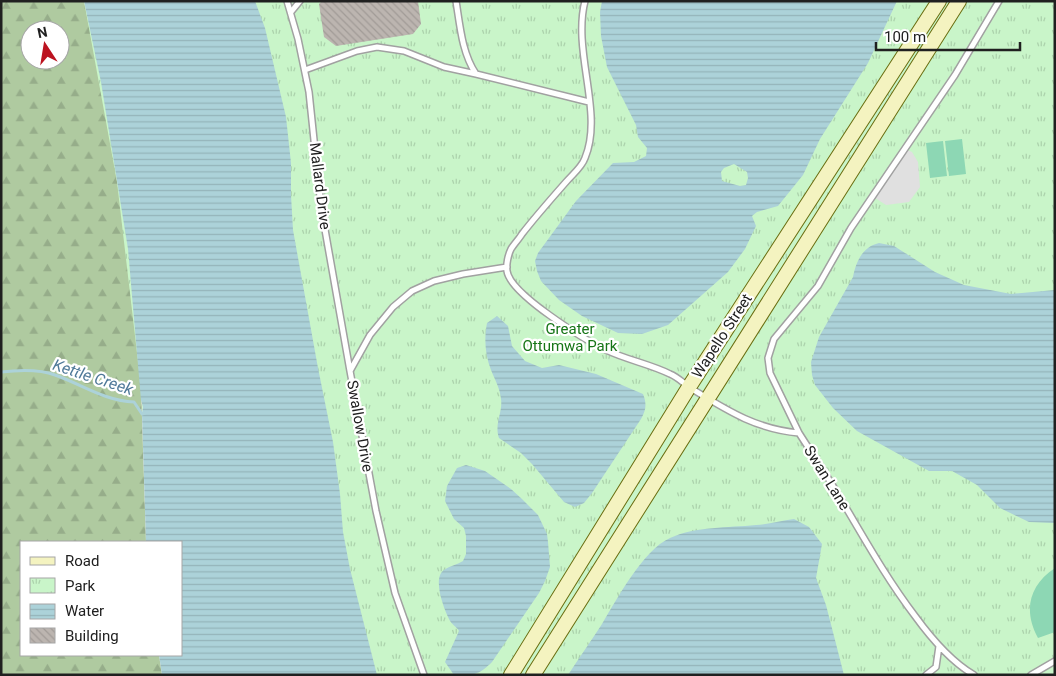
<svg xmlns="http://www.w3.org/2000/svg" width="1056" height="676" font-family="Roboto,sans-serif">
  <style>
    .forest { fill: url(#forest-firs); fill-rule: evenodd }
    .park { fill: url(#park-tufts) }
    .pitch { fill: #8dd7b4 }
    .parking { fill: #e0e0e0 }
    .water { fill: url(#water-rules); fill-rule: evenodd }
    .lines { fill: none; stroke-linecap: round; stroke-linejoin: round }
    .stream { stroke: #acd2d9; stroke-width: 3 }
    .building { fill: url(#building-back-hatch) }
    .service-casing { stroke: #a1a1a1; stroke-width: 8 }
    .secondary-casing { stroke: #6a6e10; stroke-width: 16 }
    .service { stroke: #fff; stroke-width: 5 }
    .secondary { stroke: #f4f3c0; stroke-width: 14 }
    .labels { text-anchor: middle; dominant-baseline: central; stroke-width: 4.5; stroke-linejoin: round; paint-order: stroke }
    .street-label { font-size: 15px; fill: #202020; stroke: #fff }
    .park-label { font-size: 15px; fill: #167517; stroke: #fff }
    .water-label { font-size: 16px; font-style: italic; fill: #4e7898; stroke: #fff }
  </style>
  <defs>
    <pattern id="forest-firs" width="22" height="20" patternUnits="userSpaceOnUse" patternTransform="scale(1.25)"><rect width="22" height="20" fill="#afcaa0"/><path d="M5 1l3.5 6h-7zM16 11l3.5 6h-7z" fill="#96ad8a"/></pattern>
    <pattern id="park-tufts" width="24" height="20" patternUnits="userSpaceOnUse" patternTransform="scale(1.25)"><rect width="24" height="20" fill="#c9f5c9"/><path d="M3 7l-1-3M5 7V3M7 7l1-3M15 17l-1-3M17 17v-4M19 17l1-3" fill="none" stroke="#acd2ac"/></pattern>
    <pattern id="water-rules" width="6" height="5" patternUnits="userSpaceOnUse" patternTransform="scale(1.25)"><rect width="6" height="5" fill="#acd2d9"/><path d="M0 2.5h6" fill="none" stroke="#94b4ba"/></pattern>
    <pattern id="building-back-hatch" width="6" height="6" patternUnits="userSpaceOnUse" patternTransform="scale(1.25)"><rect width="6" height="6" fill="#bcb5b0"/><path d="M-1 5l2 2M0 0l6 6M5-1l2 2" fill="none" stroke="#a19b97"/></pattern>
  </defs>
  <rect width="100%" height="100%" fill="#efece7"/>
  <!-- forest -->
  <path class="forest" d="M 1,1 L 84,1 L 101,82 L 128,249 L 141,387 L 146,542 L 21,542 L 21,655 L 159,655 L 162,675 L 1,675 ZM 30,30 L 60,30 L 60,60 L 30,60 Z"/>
  <!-- park -->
  <path class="park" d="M 84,1 L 1055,1 L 1055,675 L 163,675 L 181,655 L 181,542 L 150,542 L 141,387 L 117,182 Z"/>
  <!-- pitch -->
  <path class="pitch" d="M 962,139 L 966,174 L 949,176 L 945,141 Z
    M 943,141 L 947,176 L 930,178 L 926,143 Z
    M 1055,568 L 1055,632 L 1038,638 C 1023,611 1029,585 1055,568 Z"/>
  <!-- parking -->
  <path class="parking" d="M 905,149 L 912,152 L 918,162 L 920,187 L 909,202 L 886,205 L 872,196 Z"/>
  <!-- water -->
  <path class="water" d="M 84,1 L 255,1 L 265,28 L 286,117 L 291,163 L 291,195 L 293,230 L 318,368 L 333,442 L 340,494 L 343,532 L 350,569 L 377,675 L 162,675 L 159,655 L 181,655 L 181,542 L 146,542 L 142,414 L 143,407 L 141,400 L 128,249 L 101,82 Z
    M 602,1 L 897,1 L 868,63 L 820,139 L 803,175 L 778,206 L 757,212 L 752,216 L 756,226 L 745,249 L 728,272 L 668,325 L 642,334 L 618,333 L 582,316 L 559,300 L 541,281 L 537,271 L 535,261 L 538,253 L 576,201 L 613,163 L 634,162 L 646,156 L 647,148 L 638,137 L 636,125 L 607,67 L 601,36 L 600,12 ZM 734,164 L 747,172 L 748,178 L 746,185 L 740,186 L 722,181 L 721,172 L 724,168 Z
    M 879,243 L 894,246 L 935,272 L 964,285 L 1011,294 L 1055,290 L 1055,523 L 1029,522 L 1000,508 L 977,485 L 952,471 L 929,471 L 857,431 L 833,408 L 815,385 L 812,375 L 811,362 L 819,337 L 853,277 C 856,262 862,247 879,243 Z
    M 497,316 L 508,326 L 512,346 L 525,361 L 542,368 L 559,365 L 596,374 L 643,394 C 647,404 646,410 641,419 L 592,493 L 584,503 L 575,507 L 564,502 L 532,464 L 521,453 L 499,438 C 494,424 503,412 501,399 C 500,388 495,380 491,370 C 485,354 484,339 487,323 Z
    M 466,465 L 485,471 L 511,489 L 522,499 L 538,515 L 547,534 L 548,542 L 550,567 L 545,581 L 539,593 L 492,662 C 478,676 473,675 454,675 L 445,662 L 459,631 C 457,627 451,624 449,619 C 444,609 432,578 444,570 C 449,566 457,565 463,561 L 466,554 L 466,536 L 464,528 L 454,519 L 445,501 L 447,486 L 457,468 Z
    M 794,519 L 809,527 L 822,544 L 816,578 L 826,605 L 844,675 L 568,675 C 579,658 591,641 602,624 C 617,599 643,550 670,538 C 697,526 727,528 756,525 C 769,524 781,521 794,519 Z"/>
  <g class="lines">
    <!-- stream -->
    <path class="stream" d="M 1,372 C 18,370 39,369 55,375 C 81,384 105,401 134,402 L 142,414 L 145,413"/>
  </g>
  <!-- building -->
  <path class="building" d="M 322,1 L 418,1 L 421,24 L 413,34 L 336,46 L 324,37 L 319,4 Z"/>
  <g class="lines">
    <defs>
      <path id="service" d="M 287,1 L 298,39 L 309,92 L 321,207 L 350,371
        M 456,1 C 460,26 462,53 476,74 L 589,102
        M 585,1 C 572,52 604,113 585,158 C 582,167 572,175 566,182 C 551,199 536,216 522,234 C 519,239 514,244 511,249 C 508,255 506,265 507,271 C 510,294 585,340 606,350 C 627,360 650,364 670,374 C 678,377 684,384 692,389 C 728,411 756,429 799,433 C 811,452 824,471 836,491 C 862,534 884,575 915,616 C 931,638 950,661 974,675
        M 291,12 L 300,1
        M 305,70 L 357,51 L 377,47 L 404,51 L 444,67 L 476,74
        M 799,433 L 770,373 L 768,358 L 774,339 L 818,286 L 851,228 L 955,75 L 999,1
        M 424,675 L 395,593 L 376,511 L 350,371 L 370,335 L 393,307 L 412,291 L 434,281 L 463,274 L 507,267
        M 926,675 L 936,667 L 939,646
        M 1031,675 L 1055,661"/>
      <path id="secondary" d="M 511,675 L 689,387 L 939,1
        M 533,675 L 959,1"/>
    </defs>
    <!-- service casing -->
    <use href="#service" class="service-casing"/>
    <!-- secondary casing -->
    <use href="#secondary" class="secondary-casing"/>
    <!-- service -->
    <use href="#service" class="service"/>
    <!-- secondary -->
    <use href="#secondary" class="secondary"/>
  </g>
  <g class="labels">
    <!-- street labels -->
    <g class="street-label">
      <text transform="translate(320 186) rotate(83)">Mallard Drive</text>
      <text transform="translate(722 336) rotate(-57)">Wapello Street</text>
      <text transform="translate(360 426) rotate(80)">Swallow Drive</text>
      <text transform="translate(827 478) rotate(58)">Swan Lane</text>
    </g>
    <!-- park labels -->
    <g class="park-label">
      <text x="570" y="329">Greater<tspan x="570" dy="17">Ottumwa Park</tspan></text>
    </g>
    <!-- water labels -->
    <g class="water-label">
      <text transform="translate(93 377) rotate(18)">Kettle Creek</text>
    </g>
  </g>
  <!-- border -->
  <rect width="1056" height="676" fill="none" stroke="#202020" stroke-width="5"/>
  <!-- legend -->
  <rect x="20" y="541" width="162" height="115" fill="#ffffff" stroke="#a6a6a6"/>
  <rect x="30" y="557" width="25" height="8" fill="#f4f3c0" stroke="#a6a6a6"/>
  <text x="65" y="566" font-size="15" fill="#202020">Road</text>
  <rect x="30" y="578" width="25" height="15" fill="url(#park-tufts)" stroke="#a6a6a6"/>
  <text x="65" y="591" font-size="15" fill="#202020">Park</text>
  <rect x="30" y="604" width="25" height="15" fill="url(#water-rules)" stroke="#a6a6a6"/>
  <text x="65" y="616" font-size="15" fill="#202020">Water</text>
  <rect x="30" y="628" width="25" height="15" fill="url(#building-back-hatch)" stroke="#a6a6a6"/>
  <text x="65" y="641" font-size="15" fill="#202020">Building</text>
  <!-- north arrow -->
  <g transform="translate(45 45) rotate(348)"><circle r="24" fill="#ffffff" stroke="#a6a6a6"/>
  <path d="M0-4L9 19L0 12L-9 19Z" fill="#bc1320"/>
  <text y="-8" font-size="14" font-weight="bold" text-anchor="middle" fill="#202020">N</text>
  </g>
  <!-- scale -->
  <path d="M876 42v8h144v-8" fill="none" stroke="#202020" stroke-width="2.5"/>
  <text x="884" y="42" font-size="15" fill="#202020" stroke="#ffffff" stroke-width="4" paint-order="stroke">100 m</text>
</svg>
